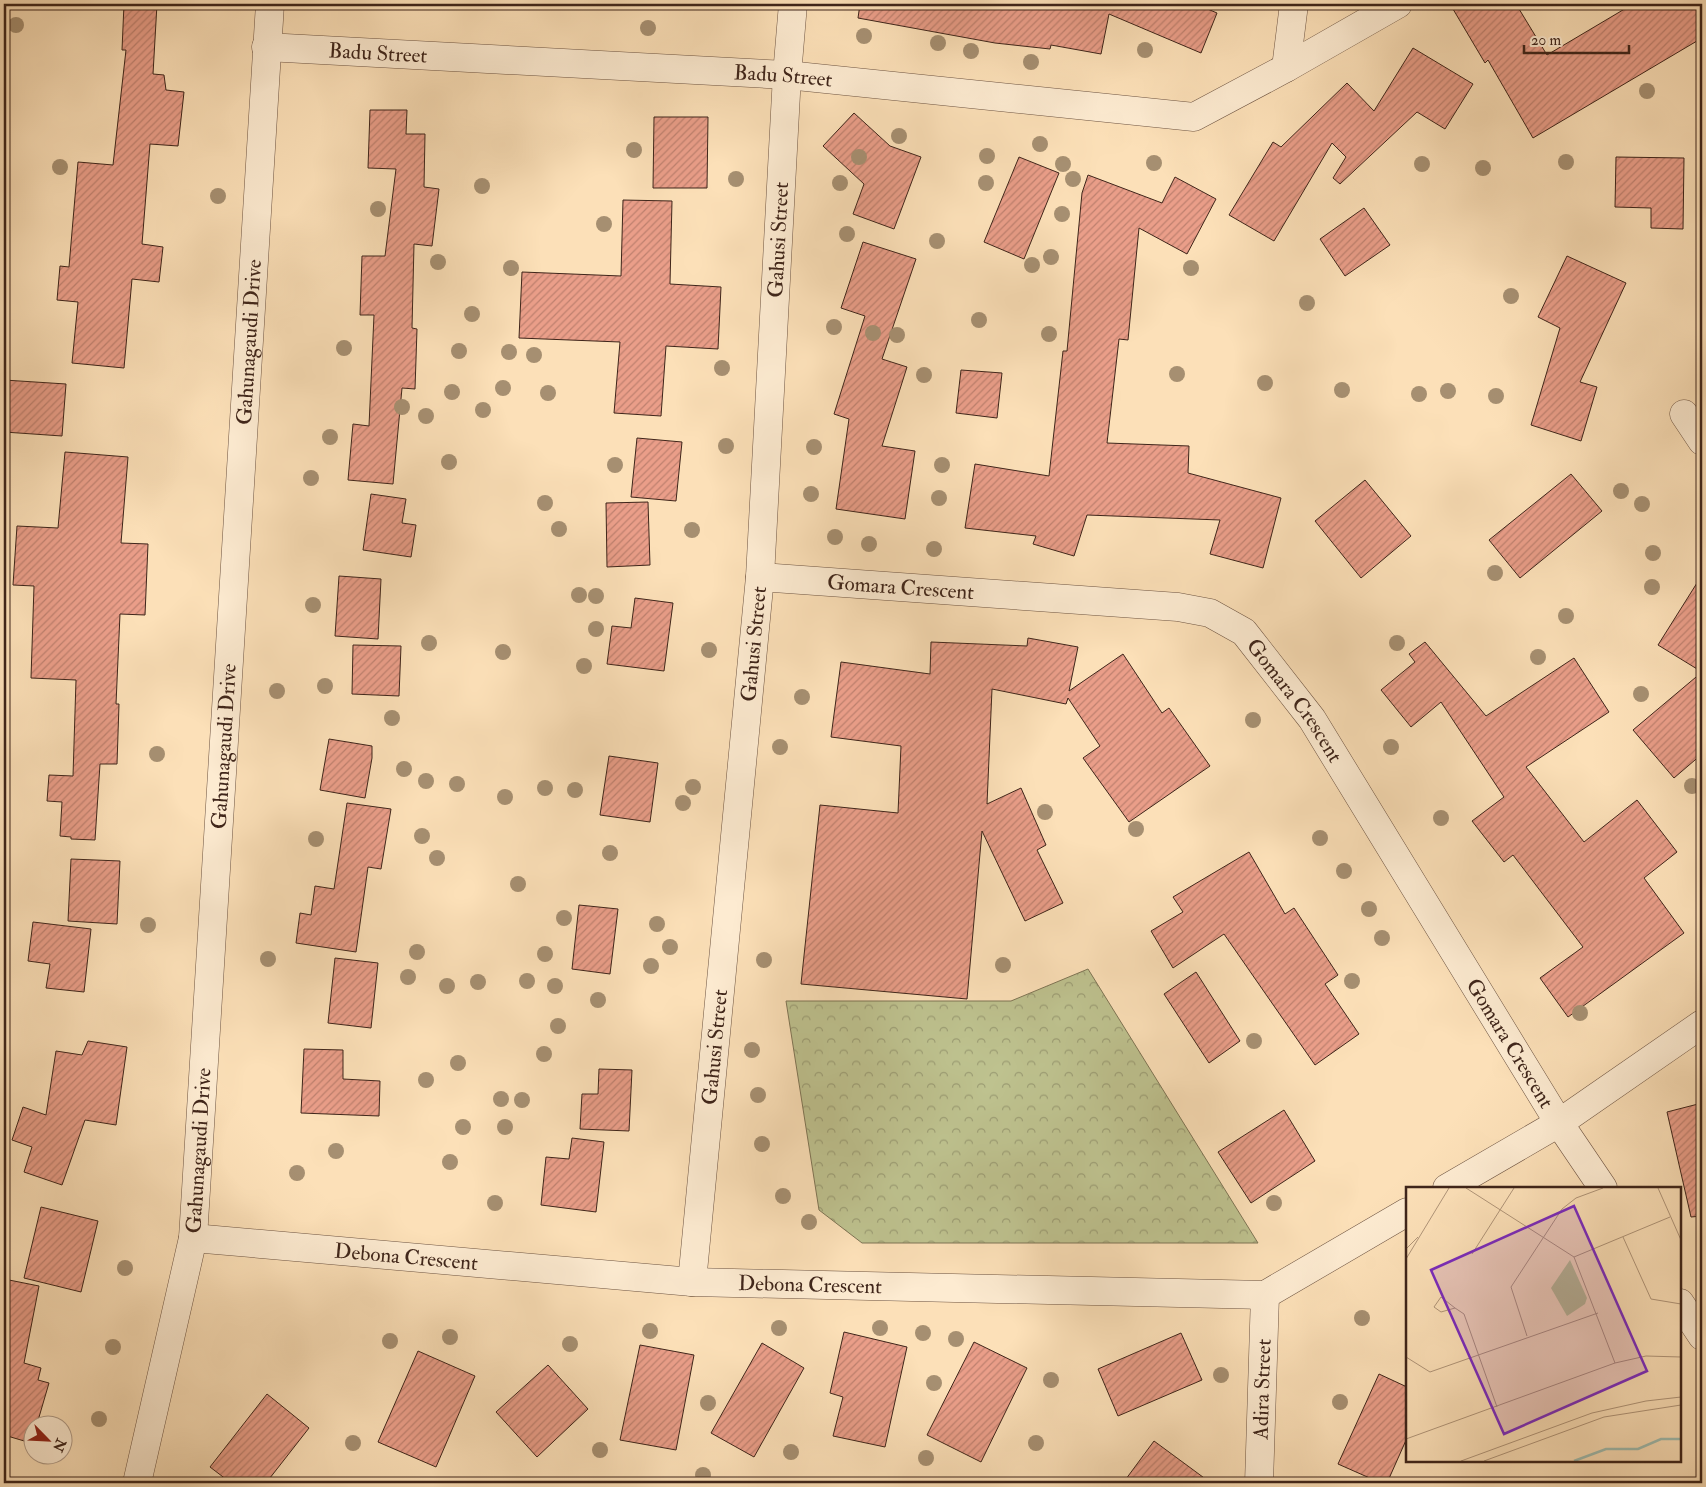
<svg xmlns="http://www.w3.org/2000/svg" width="1706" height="1487" font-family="'IM FELL Double Pica',serif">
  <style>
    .park { fill: url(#park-crowns); stroke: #7e7454 }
    .building { fill: url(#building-hatch); stroke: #3f251a }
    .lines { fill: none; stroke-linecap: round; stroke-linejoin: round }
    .minor-casing { stroke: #6e5442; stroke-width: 29 }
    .minor { stroke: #fdebd1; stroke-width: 28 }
    .tree { fill: #a68f71 }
    .labels { text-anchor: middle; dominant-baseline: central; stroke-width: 5; stroke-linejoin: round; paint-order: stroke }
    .street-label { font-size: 21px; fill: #3f251a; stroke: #fdebd1 }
    .inset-river { fill: none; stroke: #9fbdb1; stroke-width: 2.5 }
    .inset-road { fill: none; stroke: #b09579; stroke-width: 1 }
    .view { fill: #7b2cbf; fill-opacity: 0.15; stroke: #7b2cbf; stroke-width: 2.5 }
    .inset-edge { fill: none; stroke: #3f251a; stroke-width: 2.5 }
  </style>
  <defs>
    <pattern id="park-crowns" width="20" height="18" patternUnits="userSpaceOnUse" patternTransform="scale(1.25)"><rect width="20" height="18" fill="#bec28f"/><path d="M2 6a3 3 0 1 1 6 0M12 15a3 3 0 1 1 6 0" fill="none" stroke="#9c9d74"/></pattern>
    <pattern id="building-hatch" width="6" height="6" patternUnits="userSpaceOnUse" patternTransform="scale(1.25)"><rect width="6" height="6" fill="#ea9e89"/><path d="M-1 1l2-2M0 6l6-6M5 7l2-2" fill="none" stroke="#bf816f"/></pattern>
  </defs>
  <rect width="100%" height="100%" fill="#fce0b8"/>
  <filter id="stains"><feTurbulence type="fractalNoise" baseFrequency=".004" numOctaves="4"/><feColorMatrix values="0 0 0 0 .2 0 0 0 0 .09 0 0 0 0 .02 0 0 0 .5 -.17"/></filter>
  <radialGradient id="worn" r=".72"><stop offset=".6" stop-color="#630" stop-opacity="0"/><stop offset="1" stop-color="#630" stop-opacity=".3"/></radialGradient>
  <!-- park -->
  <path class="park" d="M 1088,969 L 1258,1243 L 862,1243 L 819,1210 L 786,1001 L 1011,1001 Z"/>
  <!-- building -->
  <path class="building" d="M 124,4 L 157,4 L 153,74 L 164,75 L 166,90 L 184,92 L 178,146 L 150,144 L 142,244 L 163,247 L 159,282 L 132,279 L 124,368 L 72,363 L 78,302 L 57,300 L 60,266 L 69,267 L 78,162 L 113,165 L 126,50 L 122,50 Z
    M 860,4 L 1196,4 L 1217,13 L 1201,53 L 1109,14 L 1101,54 L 1051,45 L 1050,49 L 995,43 L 858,18 Z
    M 1450,4 L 1516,4 L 1547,55 L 1633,4 L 1702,4 L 1702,38 L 1533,138 L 1488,60 L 1485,63 Z
    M 1413,48 L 1473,84 L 1445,129 L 1417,112 L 1340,184 L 1333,178 L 1346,157 L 1332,143 L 1274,241 L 1229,215 L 1273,142 L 1281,147 L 1347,83 L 1374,111 Z
    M 370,110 L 407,110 L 406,134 L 425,134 L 424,187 L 439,189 L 432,246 L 414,244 L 412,328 L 417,329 L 415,389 L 402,388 L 393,484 L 348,480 L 353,424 L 369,426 L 374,315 L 360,315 L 362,256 L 385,256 L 396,169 L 368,168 Z
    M 854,113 L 890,146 L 921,157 L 894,229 L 853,214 L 864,184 L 823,146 Z
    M 654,117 L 708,117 L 707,188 L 653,188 Z
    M 1019,157 L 1059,173 L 1024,259 L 984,242 Z
    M 1616,157 L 1684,158 L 1683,229 L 1651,228 L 1651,208 L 1615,207 Z
    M 1088,175 L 1162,203 L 1175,177 L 1216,199 L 1187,254 L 1139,228 L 1128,340 L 1119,339 L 1107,443 L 1189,446 L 1188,473 L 1281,498 L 1263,568 L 1210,554 L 1220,520 L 1087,515 L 1074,556 L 1033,544 L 1036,536 L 965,528 L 975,464 L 1049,476 L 1063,351 L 1067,351 L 1082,193 Z
    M 623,200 L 672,201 L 670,284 L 721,287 L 718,349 L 666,346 L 661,416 L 614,413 L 620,342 L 519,338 L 522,272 L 621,276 Z
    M 1364,208 L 1390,245 L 1345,276 L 1320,239 Z
    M 863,242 L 916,259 L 882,359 L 907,367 L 882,446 L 915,451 L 905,519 L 836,509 L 849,419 L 834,414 L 865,316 L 841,308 Z
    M 1567,256 L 1626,283 L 1580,382 L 1597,387 L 1581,441 L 1531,425 L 1560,328 L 1538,317 Z
    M 961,370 L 1002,373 L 997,418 L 956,413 Z
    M 4,380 L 66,384 L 62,436 L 4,432 Z
    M 637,438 L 682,442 L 676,501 L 631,497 Z
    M 65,452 L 128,457 L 121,543 L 148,544 L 145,615 L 120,614 L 116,704 L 119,704 L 117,764 L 100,764 L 95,840 L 71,839 L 71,837 L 60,836 L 62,802 L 47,801 L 49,775 L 73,776 L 76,680 L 31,678 L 34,586 L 13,585 L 17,526 L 58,528 Z
    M 1571,474 L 1602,511 L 1520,578 L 1489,540 Z
    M 1365,480 L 1411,536 L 1361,578 L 1315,521 Z
    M 371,494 L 406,499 L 402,523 L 416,525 L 411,557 L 363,550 Z
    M 648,502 L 650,565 L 607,567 L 606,503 Z
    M 1702,575 L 1702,754 L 1674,778 L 1633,730 L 1702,672 L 1658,645 Z
    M 339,576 L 381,579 L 378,639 L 335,636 Z
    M 635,598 L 673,603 L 664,671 L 607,664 L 612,626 L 631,628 Z
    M 1028,638 L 1078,647 L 1069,691 L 1123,654 L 1162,713 L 1169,708 L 1210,766 L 1129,822 L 1083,758 L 1100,746 L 1068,698 L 1066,704 L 992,689 L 987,804 L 1021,788 L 1046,845 L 1037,850 L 1063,903 L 1025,921 L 982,831 L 967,999 L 801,984 L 820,805 L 898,813 L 901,746 L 831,737 L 841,662 L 930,674 L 931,642 L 1027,646 Z
    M 1425,642 L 1486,716 L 1574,658 L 1609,712 L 1526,767 L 1584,842 L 1637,800 L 1677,852 L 1644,878 L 1684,933 L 1568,1017 L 1540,978 L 1583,947 L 1513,855 L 1504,862 L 1472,821 L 1504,797 L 1441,702 L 1411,727 L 1381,690 L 1415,662 L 1409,654 Z
    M 353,645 L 401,646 L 399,696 L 352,694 Z
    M 329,739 L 372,746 L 372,758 L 365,798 L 320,790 Z
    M 609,756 L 658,763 L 650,822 L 600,815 Z
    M 347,803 L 391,809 L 381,869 L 368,867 L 356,952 L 296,943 L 300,913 L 311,915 L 315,886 L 334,889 Z
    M 1249,852 L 1285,914 L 1294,908 L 1338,975 L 1325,984 L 1359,1034 L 1315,1065 L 1224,934 L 1173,968 L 1151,931 L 1183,912 L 1173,897 Z
    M 71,859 L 120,861 L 117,924 L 68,921 Z
    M 579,905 L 618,909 L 610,974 L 572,969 Z
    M 33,922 L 91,929 L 84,992 L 46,988 L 50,964 L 28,961 Z
    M 335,958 L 378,963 L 371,1028 L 328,1023 Z
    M 1196,972 L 1240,1041 L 1209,1063 L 1164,994 Z
    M 88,1041 L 127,1047 L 116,1125 L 85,1120 L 62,1185 L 24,1172 L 32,1147 L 12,1140 L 23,1107 L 46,1115 L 56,1051 L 82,1055 Z
    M 304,1049 L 343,1050 L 343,1079 L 380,1081 L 379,1116 L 301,1113 Z
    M 599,1069 L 632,1070 L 629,1131 L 580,1129 L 582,1094 L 598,1094 Z
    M 1702,1103 L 1702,1216 L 1691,1217 L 1667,1112 Z
    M 1284,1110 L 1315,1161 L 1251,1203 L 1218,1152 Z
    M 572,1138 L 604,1142 L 596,1212 L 541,1205 L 546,1157 L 569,1159 Z
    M 41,1207 L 98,1221 L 81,1292 L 24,1278 Z
    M 4,1279 L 39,1286 L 24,1363 L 41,1368 L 38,1380 L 49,1383 L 37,1424 L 32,1424 L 31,1443 L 4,1435 Z
    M 844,1332 L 907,1347 L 885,1447 L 833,1436 L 843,1397 L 830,1393 Z
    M 1181,1333 L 1202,1380 L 1118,1416 L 1098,1369 Z
    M 974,1342 L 1027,1368 L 981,1462 L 927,1435 Z
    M 762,1343 L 804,1368 L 754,1457 L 711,1433 Z
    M 640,1345 L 694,1355 L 676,1450 L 620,1440 Z
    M 418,1351 L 475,1376 L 436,1467 L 378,1442 Z
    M 548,1365 L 588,1409 L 537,1457 L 496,1412 Z
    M 1379,1374 L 1407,1387 L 1407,1438 L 1387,1483 L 1381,1483 L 1338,1464 Z
    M 267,1394 L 309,1428 L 266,1483 L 231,1483 L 210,1467 Z
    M 1154,1441 L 1211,1483 L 1123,1483 Z"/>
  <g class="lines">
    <defs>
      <g id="minor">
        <path id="s1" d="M 266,47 L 787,75 L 1194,117 L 1286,68 L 1398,4"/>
        <path d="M 1286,68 L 1294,4"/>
        <path d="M 1684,414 L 1702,441"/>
        <path id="s2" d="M 760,577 L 1178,607 L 1210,613 L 1244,632 L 1312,719 L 1559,1123 L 1603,1188"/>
        <path d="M 1447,1188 L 1559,1123 L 1702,1024"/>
        <path id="s3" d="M 193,1238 L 692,1282 L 1265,1295 L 1407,1212"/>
        <path id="s4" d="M 692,1282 L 760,577 L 787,75 L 793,4"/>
        <path d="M 1680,1303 L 1702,1336"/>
        <path id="s5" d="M 137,1483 L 193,1238 L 270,4"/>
        <path id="s6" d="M 1259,1483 L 1265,1295"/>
      </g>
    </defs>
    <!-- minor casing -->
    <use href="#minor" class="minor-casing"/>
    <!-- minor -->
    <use href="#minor" class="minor"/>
  </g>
  <!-- trees -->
  <g class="tree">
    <circle cx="16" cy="25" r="8"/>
    <circle cx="648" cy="28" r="8"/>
    <circle cx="864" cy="36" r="8"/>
    <circle cx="938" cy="43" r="8"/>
    <circle cx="1145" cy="50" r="8"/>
    <circle cx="971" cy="51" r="8"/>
    <circle cx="1031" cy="62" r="8"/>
    <circle cx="1647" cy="91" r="8"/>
    <circle cx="899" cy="136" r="8"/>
    <circle cx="1040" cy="144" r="8"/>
    <circle cx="634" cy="150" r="8"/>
    <circle cx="987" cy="156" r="8"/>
    <circle cx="859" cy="157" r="8"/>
    <circle cx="1566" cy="162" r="8"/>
    <circle cx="1154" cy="163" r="8"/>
    <circle cx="1063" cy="164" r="8"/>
    <circle cx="1422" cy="164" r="8"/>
    <circle cx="60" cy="167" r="8"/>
    <circle cx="1483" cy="168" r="8"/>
    <circle cx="736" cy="179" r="8"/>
    <circle cx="1073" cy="179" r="8"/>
    <circle cx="840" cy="183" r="8"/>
    <circle cx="986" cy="183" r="8"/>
    <circle cx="482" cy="186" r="8"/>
    <circle cx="218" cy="196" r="8"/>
    <circle cx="378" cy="209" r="8"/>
    <circle cx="1062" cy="214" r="8"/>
    <circle cx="604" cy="224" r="8"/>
    <circle cx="847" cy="234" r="8"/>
    <circle cx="937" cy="241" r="8"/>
    <circle cx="1051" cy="257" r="8"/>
    <circle cx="438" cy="262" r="8"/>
    <circle cx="1032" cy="265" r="8"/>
    <circle cx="511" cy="268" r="8"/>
    <circle cx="1191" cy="268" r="8"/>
    <circle cx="1511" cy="296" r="8"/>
    <circle cx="1307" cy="303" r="8"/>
    <circle cx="472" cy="314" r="8"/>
    <circle cx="979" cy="320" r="8"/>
    <circle cx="834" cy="327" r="8"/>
    <circle cx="873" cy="333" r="8"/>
    <circle cx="1049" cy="334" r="8"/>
    <circle cx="897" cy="335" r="8"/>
    <circle cx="344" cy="348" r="8"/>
    <circle cx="459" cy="351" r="8"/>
    <circle cx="509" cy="352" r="8"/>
    <circle cx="534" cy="355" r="8"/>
    <circle cx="722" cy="368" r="8"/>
    <circle cx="1177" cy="374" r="8"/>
    <circle cx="924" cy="375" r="8"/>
    <circle cx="1265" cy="383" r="8"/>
    <circle cx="503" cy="388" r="8"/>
    <circle cx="1342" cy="390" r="8"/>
    <circle cx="1448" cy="391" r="8"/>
    <circle cx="452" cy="392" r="8"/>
    <circle cx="548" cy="393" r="8"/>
    <circle cx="1419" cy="394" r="8"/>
    <circle cx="1496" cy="396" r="8"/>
    <circle cx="402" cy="407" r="8"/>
    <circle cx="483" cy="410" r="8"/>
    <circle cx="426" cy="416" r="8"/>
    <circle cx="330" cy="437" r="8"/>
    <circle cx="726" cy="446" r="8"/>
    <circle cx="814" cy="447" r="8"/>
    <circle cx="449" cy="462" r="8"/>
    <circle cx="615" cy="465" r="8"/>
    <circle cx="942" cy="465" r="8"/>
    <circle cx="311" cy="478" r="8"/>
    <circle cx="1621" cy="491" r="8"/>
    <circle cx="811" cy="494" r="8"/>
    <circle cx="939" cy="498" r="8"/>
    <circle cx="545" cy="503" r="8"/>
    <circle cx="1642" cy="504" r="8"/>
    <circle cx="559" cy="529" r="8"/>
    <circle cx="692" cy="530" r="8"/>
    <circle cx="835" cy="537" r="8"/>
    <circle cx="869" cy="544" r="8"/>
    <circle cx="934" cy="549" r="8"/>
    <circle cx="1653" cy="553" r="8"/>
    <circle cx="1495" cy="573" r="8"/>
    <circle cx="1652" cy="587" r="8"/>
    <circle cx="579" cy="595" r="8"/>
    <circle cx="596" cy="596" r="8"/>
    <circle cx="313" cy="605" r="8"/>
    <circle cx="1566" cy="616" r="8"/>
    <circle cx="596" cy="629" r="8"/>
    <circle cx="429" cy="643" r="8"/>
    <circle cx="1397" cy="643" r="8"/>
    <circle cx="709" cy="650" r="8"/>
    <circle cx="503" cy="652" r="8"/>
    <circle cx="1538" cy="657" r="8"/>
    <circle cx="584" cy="666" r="8"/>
    <circle cx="325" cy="686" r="8"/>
    <circle cx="277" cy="691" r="8"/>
    <circle cx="1641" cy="694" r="8"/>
    <circle cx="802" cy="697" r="8"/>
    <circle cx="392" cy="718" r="8"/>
    <circle cx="1253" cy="720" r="8"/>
    <circle cx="780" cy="747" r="8"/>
    <circle cx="1391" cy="747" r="8"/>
    <circle cx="157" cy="754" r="8"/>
    <circle cx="404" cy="769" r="8"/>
    <circle cx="426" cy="781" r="8"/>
    <circle cx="457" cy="784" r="8"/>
    <circle cx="1692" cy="786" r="8"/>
    <circle cx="693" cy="787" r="8"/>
    <circle cx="545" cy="788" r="8"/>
    <circle cx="575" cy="790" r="8"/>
    <circle cx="505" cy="797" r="8"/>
    <circle cx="683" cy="803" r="8"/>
    <circle cx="1045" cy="812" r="8"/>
    <circle cx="1441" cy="818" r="8"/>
    <circle cx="1136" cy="829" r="8"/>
    <circle cx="422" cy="836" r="8"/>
    <circle cx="1320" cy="838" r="8"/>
    <circle cx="316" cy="839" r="8"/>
    <circle cx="610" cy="853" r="8"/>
    <circle cx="437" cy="858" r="8"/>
    <circle cx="1344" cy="871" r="8"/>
    <circle cx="518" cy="884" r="8"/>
    <circle cx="1369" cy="909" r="8"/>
    <circle cx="564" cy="918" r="8"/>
    <circle cx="657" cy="924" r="8"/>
    <circle cx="148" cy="925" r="8"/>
    <circle cx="1382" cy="938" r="8"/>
    <circle cx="670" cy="947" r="8"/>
    <circle cx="417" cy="952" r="8"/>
    <circle cx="545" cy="954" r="8"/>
    <circle cx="268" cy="959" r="8"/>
    <circle cx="764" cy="960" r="8"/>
    <circle cx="1003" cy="965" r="8"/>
    <circle cx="651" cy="966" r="8"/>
    <circle cx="408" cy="977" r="8"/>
    <circle cx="527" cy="981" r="8"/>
    <circle cx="1352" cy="981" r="8"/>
    <circle cx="478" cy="982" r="8"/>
    <circle cx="447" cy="986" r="8"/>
    <circle cx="555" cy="986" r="8"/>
    <circle cx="598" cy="1000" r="8"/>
    <circle cx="1580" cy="1013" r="8"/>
    <circle cx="558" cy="1026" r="8"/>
    <circle cx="1254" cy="1041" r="8"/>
    <circle cx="752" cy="1050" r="8"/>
    <circle cx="544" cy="1054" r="8"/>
    <circle cx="458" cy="1063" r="8"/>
    <circle cx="426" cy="1080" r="8"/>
    <circle cx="758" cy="1095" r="8"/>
    <circle cx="501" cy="1099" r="8"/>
    <circle cx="522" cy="1100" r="8"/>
    <circle cx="463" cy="1127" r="8"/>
    <circle cx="505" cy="1127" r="8"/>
    <circle cx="762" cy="1144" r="8"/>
    <circle cx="336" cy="1151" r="8"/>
    <circle cx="450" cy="1162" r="8"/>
    <circle cx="297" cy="1173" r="8"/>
    <circle cx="783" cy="1196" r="8"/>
    <circle cx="495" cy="1203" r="8"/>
    <circle cx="1274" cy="1203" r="8"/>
    <circle cx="809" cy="1222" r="8"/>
    <circle cx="125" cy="1268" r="8"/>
    <circle cx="1362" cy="1318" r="8"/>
    <circle cx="779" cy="1328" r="8"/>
    <circle cx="880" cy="1328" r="8"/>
    <circle cx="650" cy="1331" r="8"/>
    <circle cx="923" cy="1333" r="8"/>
    <circle cx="450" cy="1337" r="8"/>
    <circle cx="956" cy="1339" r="8"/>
    <circle cx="390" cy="1341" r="8"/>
    <circle cx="570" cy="1344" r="8"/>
    <circle cx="113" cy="1347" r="8"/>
    <circle cx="1221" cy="1375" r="8"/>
    <circle cx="1051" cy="1380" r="8"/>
    <circle cx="934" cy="1383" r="8"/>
    <circle cx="1340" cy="1402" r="8"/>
    <circle cx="708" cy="1403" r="8"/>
    <circle cx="99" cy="1419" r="8"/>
    <circle cx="353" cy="1443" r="8"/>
    <circle cx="1036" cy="1443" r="8"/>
    <circle cx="600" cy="1450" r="8"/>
    <circle cx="791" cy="1452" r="8"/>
    <circle cx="926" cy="1458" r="8"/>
    <circle cx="703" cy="1475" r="8"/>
  </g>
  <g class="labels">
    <!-- street labels -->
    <g class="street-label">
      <text stroke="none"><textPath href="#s1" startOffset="112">Badu Street</textPath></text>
      <text stroke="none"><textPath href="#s1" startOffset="518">Badu Street</textPath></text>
      <text stroke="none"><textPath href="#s4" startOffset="1046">Gahusi Street</textPath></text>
      <text stroke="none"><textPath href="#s5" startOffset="1149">Gahunagaudi Drive</textPath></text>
      <text stroke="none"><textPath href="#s2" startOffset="141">Gomara Crescent</textPath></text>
      <text stroke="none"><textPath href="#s4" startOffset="641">Gahusi Street</textPath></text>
      <text stroke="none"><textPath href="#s2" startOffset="576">Gomara Crescent</textPath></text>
      <text stroke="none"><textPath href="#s5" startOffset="744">Gahunagaudi Drive</textPath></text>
      <text stroke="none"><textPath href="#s2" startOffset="981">Gomara Crescent</textPath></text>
      <text stroke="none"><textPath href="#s4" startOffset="236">Gahusi Street</textPath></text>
      <text stroke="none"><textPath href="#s5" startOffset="339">Gahunagaudi Drive</textPath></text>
      <text stroke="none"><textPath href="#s3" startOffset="214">Debona Crescent</textPath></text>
      <text stroke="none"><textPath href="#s3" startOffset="619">Debona Crescent</textPath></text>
      <text stroke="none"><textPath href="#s6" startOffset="94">Adira Street</textPath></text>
    </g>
  </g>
  <!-- overview -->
  <g transform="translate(1406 1187)">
    <rect width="275" height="275" fill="#fce0b8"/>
    <path d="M 164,73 L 181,111 L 179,117 L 161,129 L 145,101 Z" fill="#bec28f"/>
    <path class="inset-river" d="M 168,274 L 200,262 L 232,262 L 255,252 L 275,252"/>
    <path class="inset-road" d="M 60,1 L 168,70 L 209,176M 252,1 L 275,53M 217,50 L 245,112 L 275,117M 0,62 L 12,50M 66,67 L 108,1M 168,70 L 264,30M 0,72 L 43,1M 49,121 L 35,125 L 28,120 L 35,110 L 49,121 L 58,127 L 91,220M 121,149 L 105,100 L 156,22 L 170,11 L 197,1M 0,170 L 24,185 L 192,126M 0,252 L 209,176 L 240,169 L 275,170M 55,274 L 186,226 L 240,214 L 275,210M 78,274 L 198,230 L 275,218"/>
    <path class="view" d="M 168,19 L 241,184 L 98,247 L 25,83 Z"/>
    <rect width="275" height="275" class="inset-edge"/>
  </g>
  <!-- margin -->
  <rect width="1706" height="1487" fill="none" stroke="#fce0b8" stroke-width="20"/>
  <rect x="5" y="5" width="1696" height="1477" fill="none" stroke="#3f251a" stroke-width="2.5"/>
  <rect x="10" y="10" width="1686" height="1467" fill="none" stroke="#3f251a"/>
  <!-- north arrow -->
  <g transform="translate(48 1440) rotate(114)"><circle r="24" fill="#fdebd1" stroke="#b19c88"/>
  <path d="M0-4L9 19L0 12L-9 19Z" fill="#8f2418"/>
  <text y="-8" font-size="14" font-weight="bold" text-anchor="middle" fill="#3f251a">N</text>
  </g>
  <!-- scale -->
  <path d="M1524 45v8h105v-8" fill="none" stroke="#3f251a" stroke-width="2.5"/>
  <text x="1531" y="45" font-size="15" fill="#3f251a" stroke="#fdebd1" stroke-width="4" paint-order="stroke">20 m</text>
  <rect width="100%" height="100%" filter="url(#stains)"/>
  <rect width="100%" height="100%" fill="url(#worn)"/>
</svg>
